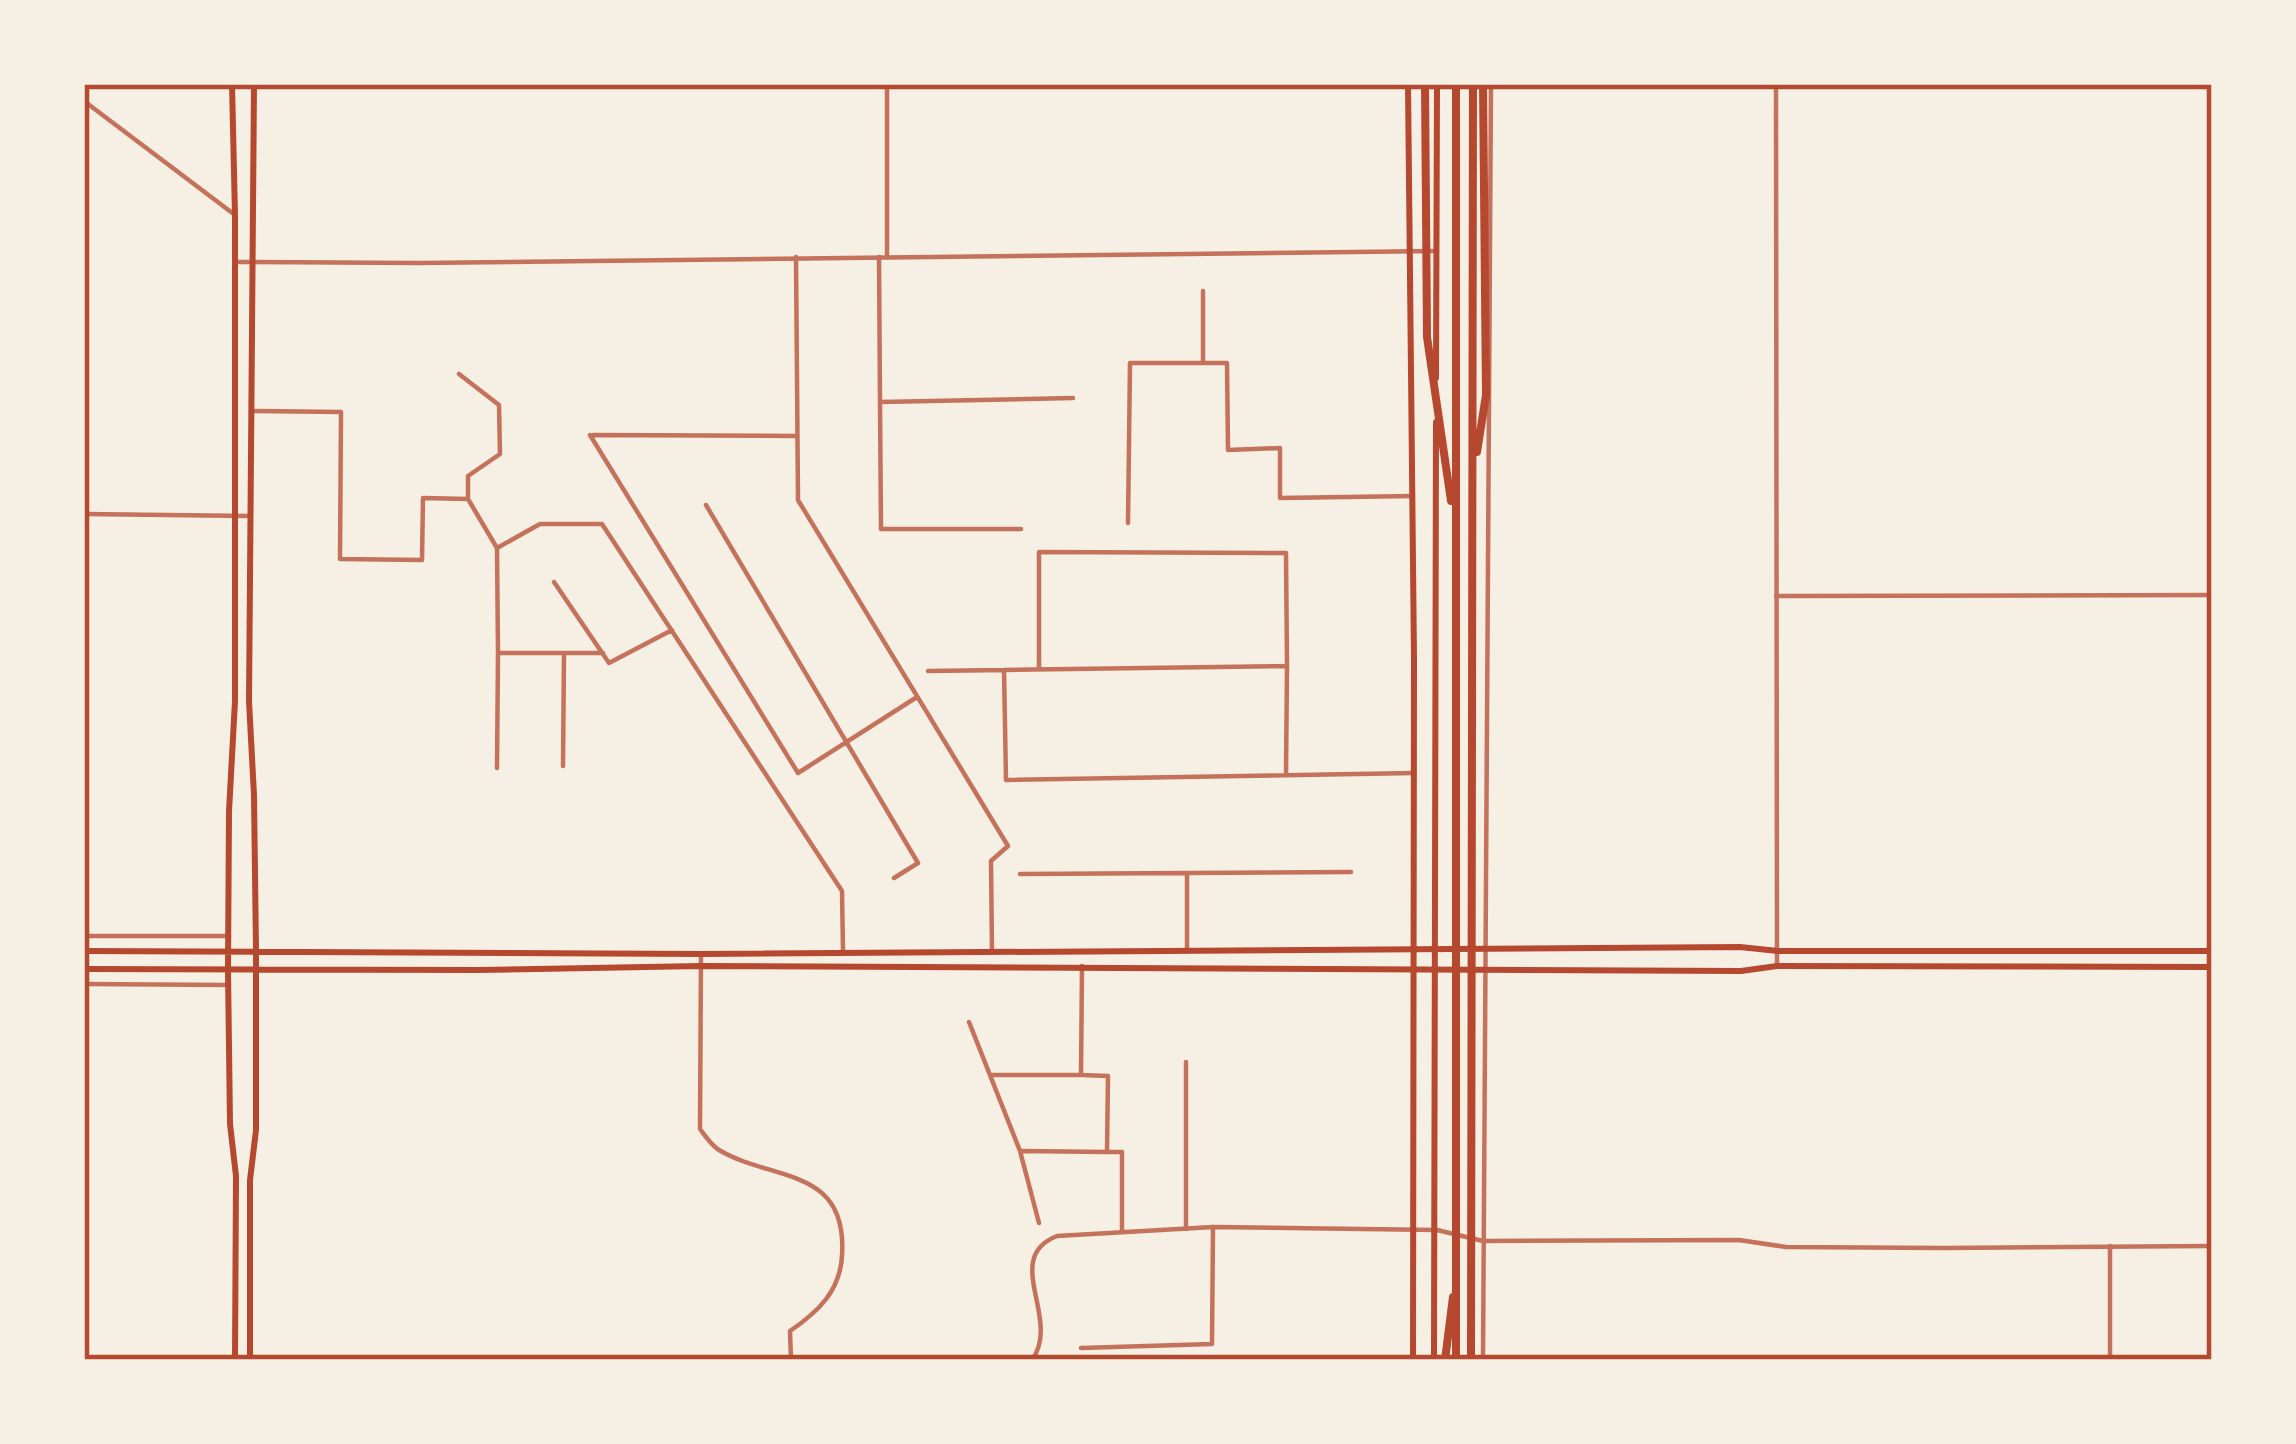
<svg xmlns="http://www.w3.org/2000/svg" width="2296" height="1444" font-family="'Golos Text',sans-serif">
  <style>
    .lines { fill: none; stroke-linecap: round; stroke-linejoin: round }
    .minor { stroke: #c5725c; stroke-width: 4.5 }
    .tertiary { stroke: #c5725c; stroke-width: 4.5 }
    .secondary { stroke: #b5482f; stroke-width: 6 }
    .primary { stroke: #b5482f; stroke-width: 6 }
    .trunk { stroke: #b5482f; stroke-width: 8 }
    .neatline { fill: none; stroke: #b5482f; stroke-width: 4.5 }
  </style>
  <rect width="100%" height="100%" fill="#f6efe4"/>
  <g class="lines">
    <!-- minor -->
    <path class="minor" d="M 887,84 L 887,257
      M 84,101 L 235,215
      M 796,257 L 798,500 L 1008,846 L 991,861 L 992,952
      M 879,257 L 880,402 L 1073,398
      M 1203,291 L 1203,363
      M 459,374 L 499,405 L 500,454 L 468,476 L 468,499
      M 880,402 L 881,529 L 1021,529
      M 251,411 L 341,412 L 340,559 L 422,560 L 423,498 L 468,499 L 497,548 L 498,653
      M 590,435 L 798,773 L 917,697
      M 593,435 L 797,436
      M 706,505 L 918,863 L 894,878
      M 1128,523 L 1130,363 L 1227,363 L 1228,450 L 1280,448 L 1280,498 L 1413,496
      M 497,548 L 540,524 L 602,524 L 842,891 L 843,951
      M 554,582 L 609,663 L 672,630
      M 1776,596 L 2212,595
      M 1039,667 L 1039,552 L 1286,553 L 1287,666
      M 928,671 L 1004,670
      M 563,766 L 564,653
      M 497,768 L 498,653 L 603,653
      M 1286,775 L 1287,666 L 1004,670 L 1006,780 L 1414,773
      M 1187,873 L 1351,872
      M 1020,874 L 1187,873 L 1187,951
      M 84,936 L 229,936
      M 701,954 L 700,1129 C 706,1137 711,1145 719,1150 C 773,1182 848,1166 842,1256 C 840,1291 818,1312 790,1331 L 791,1360
      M 1082,966 L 1081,1075 L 1108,1076 L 1107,1152 L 1122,1152 L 1122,1230
      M 84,984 L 228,985
      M 969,1022 L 1020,1151 L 1039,1223
      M 992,1075 L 1081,1075
      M 1022,1151 L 1107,1152
      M 1186,1229 L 1186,1062
      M 1437,1230 L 1483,1241
      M 1081,1348 L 1212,1344 L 1213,1227
      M 1483,1360 L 1491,84
      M 2110,1360 L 2110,1246"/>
    <!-- tertiary -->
    <path class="tertiary" d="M 1776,84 L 1777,966
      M 236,262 L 419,263 L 1436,251
      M 84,514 L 249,516
      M 1483,1241 L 1739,1240 L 1786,1247 L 1944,1248 L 2212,1246
      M 1032,1360 C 1062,1319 1001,1258 1057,1236 L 1213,1227 L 1437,1230"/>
    <!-- secondary -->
    <path class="secondary" d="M 232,84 L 235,215 L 235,701 L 229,811 L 228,970 L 230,1124 L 236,1176 L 235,1360
      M 84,951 L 701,954 L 1740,947 L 1778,951 L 2212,951
      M 84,969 L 478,970 L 701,966 L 1741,971 L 1777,966 L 2212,967
      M 250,1360 L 250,1180 L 256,1130 L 256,951 L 254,795 L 249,701 L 254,84"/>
    <!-- primary -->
    <path class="primary" d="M 1408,84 L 1414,659 L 1413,1360
      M 1436,378 L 1437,84
      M 1434,1360 L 1436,422"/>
    <!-- trunk -->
    <path class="trunk" d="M 1425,84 L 1427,337 L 1451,501
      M 1456,84 L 1456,1360
      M 1477,452 L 1486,395 L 1483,84
      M 1445,1360 L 1453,1297
      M 1471,1360 L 1473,84"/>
  </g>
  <!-- border -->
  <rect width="2296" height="1444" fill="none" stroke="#f6efe4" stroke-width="174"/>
  <rect x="87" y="87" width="2122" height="1270" class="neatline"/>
</svg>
